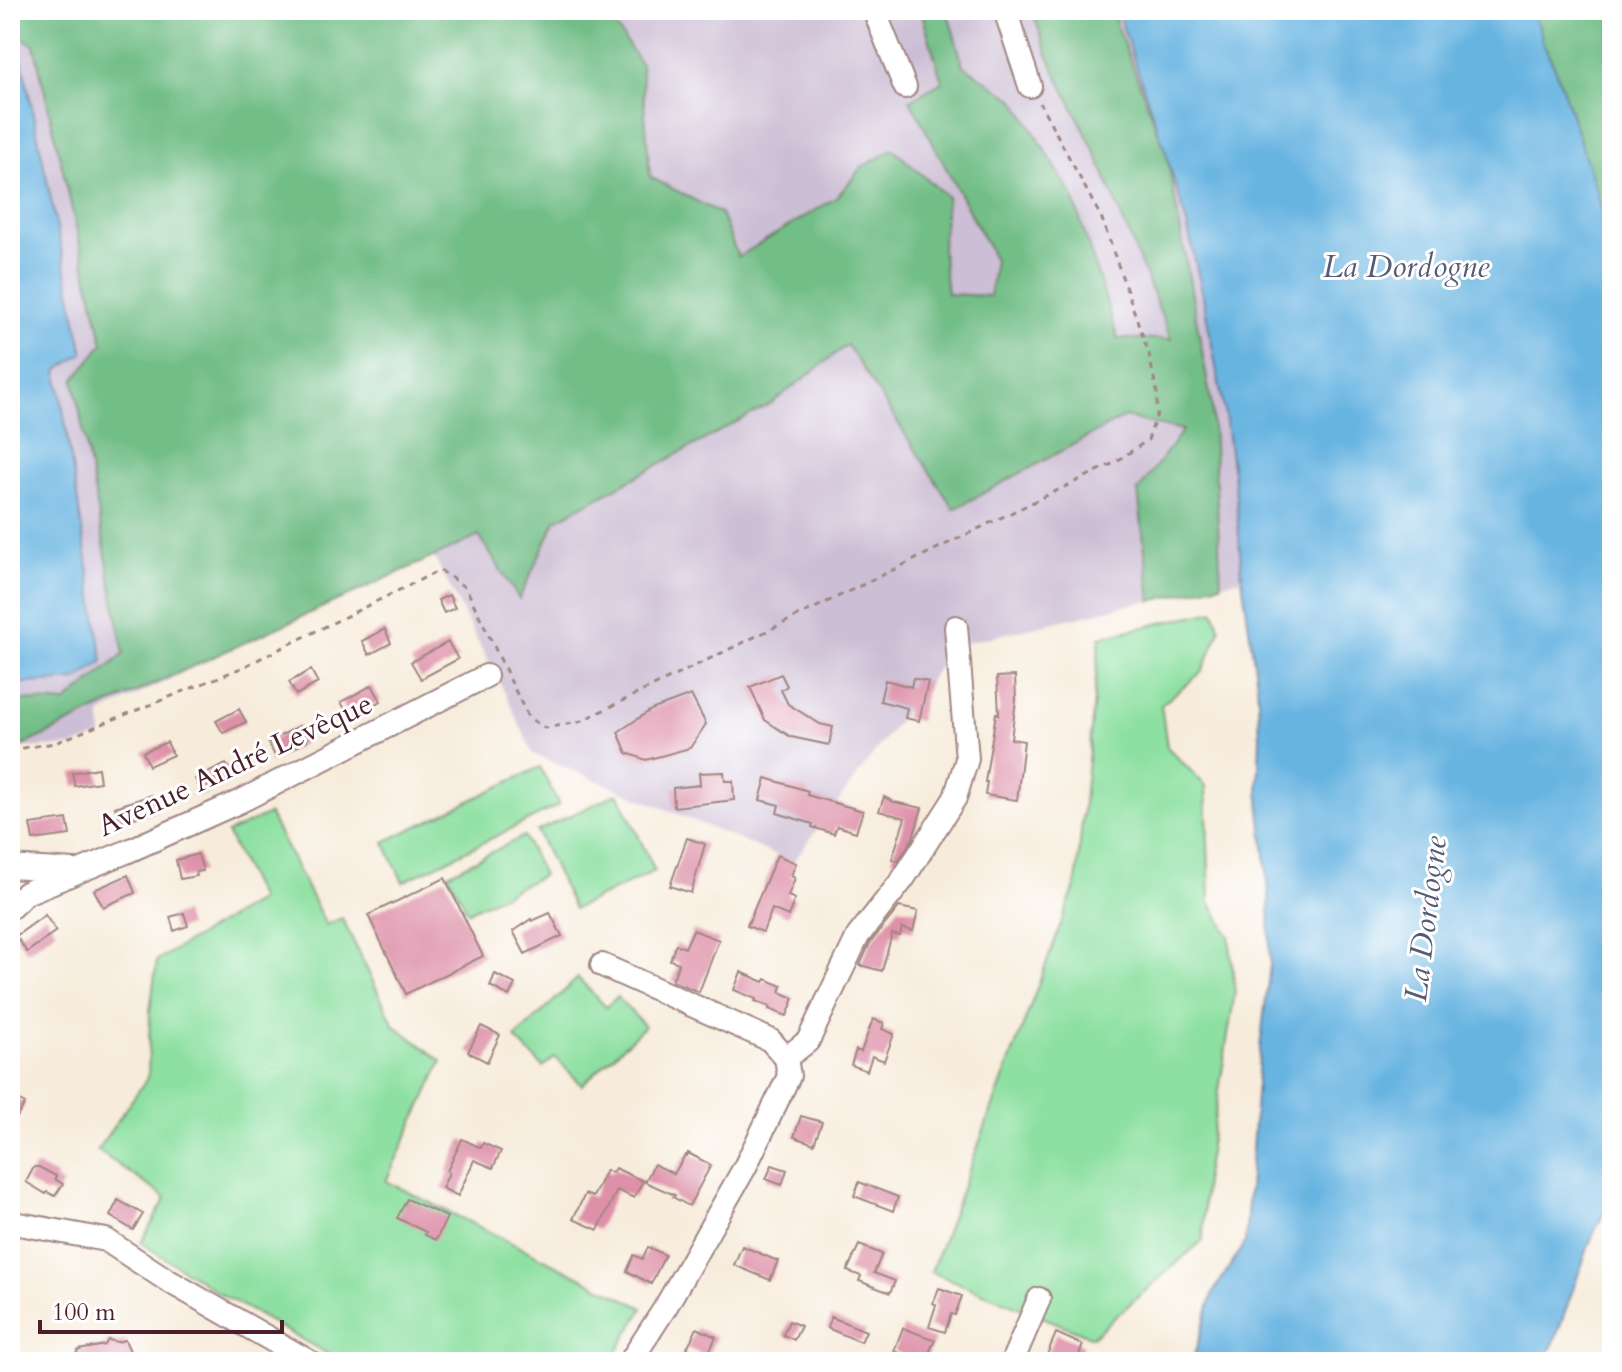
<svg xmlns="http://www.w3.org/2000/svg" width="1622" height="1372" font-family="Cardo,serif">
  <style>
    .industrial { fill: #ccbed4 }
    .green { fill: #8de0a1; stroke: #6c8066; stroke-width: 2 }
    .forest { fill: #72be87; stroke: #5e6e59; stroke-width: 2 }
    .water { fill: #68b4e1; stroke: #596a86; stroke-width: 2 }
    .building { fill: #de90a9 }
    .lines { fill: none; stroke-linecap: round; stroke-linejoin: round }
    .minor-casing { stroke: #a08683; stroke-width: 26 }
    .path { stroke: #a08683; stroke-width: 3; stroke-dasharray: 6 6; stroke-linecap: butt }
    .minor { stroke: #fff; stroke-width: 22 }
    .labels { text-anchor: middle; dominant-baseline: central; stroke-width: 6; stroke-linejoin: round; paint-order: stroke }
    .street-label { font-size: 30px; fill: #4a1f2b; stroke: #fff }
    .water-label { font-size: 32px; font-style: italic; fill: #565b74; stroke: #fff }
  </style>
  <rect width="100%" height="100%" fill="#fff"/>
  <filter id="ink" filterUnits="userSpaceOnUse"><feTurbulence type="fractalNoise" baseFrequency=".0125" numOctaves="2"/><feDisplacementMap in="SourceGraphic" scale="16" xChannelSelector="R" yChannelSelector="G"/><feConvolveMatrix kernelMatrix="1 2 1 2 8 2 1 2 1" color-interpolation-filters="sRGB"/></filter>
  <filter id="wash" filterUnits="userSpaceOnUse"><feTurbulence type="fractalNoise" baseFrequency=".006" numOctaves="4" result="noise"/><feDisplacementMap in="SourceGraphic" scale="32" xChannelSelector="R" yChannelSelector="G"/><feGaussianBlur stdDeviation="1.8" result="paint"/><feColorMatrix in="noise" values="0 0 0 0 0 0 0 0 0 0 0 0 0 0 0 0 0 1.4 0 .05"/><feComposite in="paint" operator="in"/></filter>
  <g filter="url(#wash)">
    <rect width="100%" height="100%" fill="#f7ecdb"/>
    <!-- industrial -->
    <path class="industrial" d="M 10,10 L 1117,10 L 1165,150 L 1187,224 L 1203,296 L 1225,415 L 1236,496 L 1242,579 L 955,645 L 793,862 L 533,754 L 506,695 L 434,557 L 343,593 L 100,714 L 102,735 L 73,746 L 10,748 Z"/>
    <!-- green -->
    <path class="green" d="M 1214,611 L 1220,630 L 1202,672 L 1161,705 L 1167,747 L 1206,786 L 1210,902 L 1229,936 L 1235,992 L 1205,1176 L 1203,1240 L 1092,1337 L 931,1272 L 1076,884 L 1100,637 Z
      M 540,767 L 559,805 L 403,882 L 384,842 Z
      M 618,793 L 655,871 L 574,909 L 537,831 Z
      M 269,814 L 326,925 L 342,918 L 394,1025 L 442,1061 L 386,1181 L 643,1308 L 611,1362 L 342,1362 L 212,1289 L 212,1288 L 141,1243 L 166,1198 L 97,1150 L 148,1077 L 150,1011 L 157,960 L 260,900 L 227,833 Z
      M 524,836 L 543,875 L 468,912 L 448,874 Z
      M 578,978 L 606,1007 L 617,997 L 645,1026 L 582,1085 L 555,1057 L 543,1067 L 515,1038 Z"/>
    <!-- forest -->
    <path class="forest" d="M 10,10 L 605,10 L 641,64 L 650,177 L 721,214 L 738,257 L 837,197 L 861,168 L 893,149 L 947,197 L 942,248 L 947,294 L 990,296 L 995,260 L 910,100 L 942,82 L 921,10 L 947,10 L 963,65 L 1016,101 L 1073,197 L 1118,339 L 1171,339 L 1098,158 L 1050,61 L 1032,10 L 1111,10 L 1167,155 L 1212,407 L 1221,584 L 1151,601 L 1138,491 L 1183,430 L 1124,417 L 954,509 L 847,345 L 772,403 L 556,520 L 519,599 L 479,536 L 88,714 L 10,752 L 10,699 L 65,703 L 124,654 L 74,380 L 103,344 L 34,45 L 10,30 Z
      M 1530,10 L 1612,10 L 1612,252 L 1597,192 L 1556,70 L 1542,41 L 1539,27 Z
      M 1612,299 L 1612,344 L 1601,346 L 1601,330 Z"/>
    <!-- water -->
    <path class="water" d="M 1117,10 L 1530,10 L 1539,27 L 1542,41 L 1556,70 L 1597,192 L 1612,252 L 1612,299 L 1601,330 L 1601,346 L 1602,381 L 1612,412 L 1612,1197 L 1592,1237 L 1554,1342 L 1544,1362 L 1192,1362 L 1213,1293 L 1245,1242 L 1259,1056 L 1270,964 L 1269,894 L 1258,790 L 1260,737 L 1257,684 L 1242,579 L 1236,496 L 1225,415 L 1203,296 L 1187,224 L 1165,150 Z
      M 10,39 L 19,46 L 83,353 L 57,371 L 103,661 L 76,680 L 10,684 Z"/>
    <g id="blocks">
      <!-- building -->
      <path class="building" d="M 449,595 L 455,608 L 444,613 L 438,600 Z
        M 385,629 L 391,643 L 369,655 L 362,641 Z
        M 448,642 L 458,659 L 421,679 L 411,662 Z
        M 311,670 L 318,683 L 296,695 L 289,682 Z
        M 781,674 L 787,686 L 781,690 L 788,704 L 820,724 L 833,727 L 829,745 L 791,737 L 765,720 L 750,687 Z
        M 1015,676 L 1016,700 L 1011,739 L 1024,741 L 1017,800 L 985,795 L 987,782 L 985,782 L 996,713 L 999,714 L 997,677 Z
        M 913,678 L 928,682 L 919,721 L 905,718 L 907,708 L 880,701 L 885,680 L 911,687 Z
        M 372,685 L 381,701 L 350,718 L 341,702 Z
        M 691,695 L 706,724 L 690,748 L 646,760 L 627,753 L 618,732 L 651,710 Z
        M 239,709 L 246,722 L 223,733 L 216,721 Z
        M 299,726 L 307,741 L 276,758 L 268,742 Z
        M 167,742 L 173,755 L 149,766 L 143,752 Z
        M 226,764 L 234,779 L 203,795 L 195,779 Z
        M 98,768 L 100,782 L 75,786 L 72,773 Z
        M 724,772 L 725,781 L 733,781 L 734,800 L 674,807 L 673,788 L 700,785 L 699,773 Z
        M 766,778 L 808,791 L 807,795 L 863,811 L 856,832 L 837,826 L 834,834 L 812,827 L 813,824 L 777,813 L 779,805 L 760,800 Z
        M 152,795 L 156,811 L 120,822 L 115,807 Z
        M 884,797 L 894,802 L 922,808 L 913,838 L 898,861 L 892,859 L 905,818 L 879,811 Z
        M 67,819 L 70,835 L 33,840 L 30,824 Z
        M 687,838 L 705,844 L 691,893 L 670,886 Z
        M 198,854 L 203,871 L 196,872 L 197,876 L 180,879 L 176,860 Z
        M 777,855 L 796,863 L 791,876 L 795,878 L 788,896 L 795,899 L 788,916 L 772,909 L 763,932 L 747,926 Z
        M 128,875 L 135,893 L 103,907 L 94,890 Z
        M 445,878 L 483,956 L 406,994 L 368,915 Z
        M 899,907 L 918,911 L 913,931 L 902,928 L 900,936 L 892,934 L 882,971 L 860,965 L 870,943 Z
        M 184,913 L 188,926 L 174,931 L 170,917 Z
        M 550,913 L 562,936 L 525,954 L 513,931 L 531,919 L 532,921 Z
        M 45,915 L 56,931 L 27,952 L 16,936 Z
        M 693,930 L 719,940 L 699,992 L 672,981 L 679,963 L 670,960 L 676,944 L 685,948 Z
        M 741,972 L 764,982 L 766,979 L 782,986 L 780,992 L 794,998 L 787,1016 L 769,1009 L 770,1007 L 755,1001 L 756,999 L 734,990 Z
        M 495,974 L 515,984 L 509,996 L 490,986 Z
        M 873,1019 L 884,1023 L 882,1029 L 894,1034 L 884,1061 L 872,1056 L 867,1071 L 851,1065 L 856,1050 L 861,1052 Z
        M 481,1026 L 500,1035 L 487,1062 L 468,1052 Z
        M 10,1095 L 25,1104 L 10,1128 Z
        M 801,1116 L 822,1122 L 814,1144 L 794,1137 Z
        M 462,1139 L 481,1148 L 483,1143 L 501,1151 L 493,1168 L 474,1160 L 458,1196 L 442,1188 L 449,1173 L 447,1171 Z
        M 688,1153 L 711,1165 L 689,1206 L 673,1197 L 675,1195 L 645,1182 L 654,1164 L 674,1174 L 685,1155 L 687,1156 Z
        M 772,1165 L 787,1170 L 782,1185 L 766,1179 Z
        M 34,1167 L 39,1167 L 56,1176 L 55,1179 L 63,1184 L 55,1196 L 47,1192 L 46,1194 L 26,1182 Z
        M 615,1168 L 643,1181 L 634,1198 L 617,1190 L 598,1230 L 573,1219 L 585,1194 L 593,1197 L 606,1170 L 612,1173 Z
        M 859,1182 L 898,1197 L 893,1211 L 854,1196 Z
        M 407,1199 L 447,1217 L 436,1240 L 425,1235 L 426,1232 L 397,1218 Z
        M 118,1200 L 143,1214 L 133,1230 L 110,1216 Z
        M 859,1245 L 882,1254 L 874,1273 L 895,1281 L 890,1293 L 859,1281 L 861,1276 L 847,1271 Z
        M 742,1246 L 778,1261 L 770,1280 L 734,1265 Z
        M 648,1247 L 665,1255 L 651,1284 L 627,1271 L 634,1255 L 642,1259 Z
        M 939,1288 L 962,1296 L 955,1315 L 951,1314 L 945,1332 L 929,1327 L 936,1305 L 933,1303 Z
        M 831,1317 L 866,1331 L 861,1342 L 827,1328 Z
        M 789,1321 L 801,1326 L 794,1340 L 783,1335 Z
        M 697,1328 L 716,1337 L 707,1357 L 687,1348 Z
        M 903,1328 L 935,1340 L 925,1362 L 919,1362 L 894,1351 Z
        M 1056,1333 L 1083,1345 L 1076,1362 L 1044,1362 Z
        M 108,1340 L 117,1342 L 125,1340 L 135,1362 L 70,1362 L 79,1350 L 105,1345 Z"/>
    </g>
  </g>
  <g filter="url(#ink)">
    <use href="#blocks" fill-opacity="0" stroke="#a08683" stroke-width="2"/>
    <g class="lines">
      <defs>
        <path id="minor" d="M 874,10 L 905,87
          M 1005,10 L 1030,86
          M 10,867 L 74,871
          M 10,908 L 26,893 L 126,852 L 241,801 L 486,676
          M 602,965 L 770,1040 L 786,1058
          M 786,1058 L 808,1041 L 858,936 L 903,879 L 955,798 L 967,759 L 956,627
          M 10,1225 L 14,1223 L 106,1240 L 167,1280 L 310,1362
          M 630,1362 L 665,1308 L 745,1167 L 789,1076 L 786,1058
          M 1012,1362 L 1039,1299"/>
      </defs>
      <!-- minor casing -->
      <use href="#minor" class="minor-casing"/>
      <!-- path -->
      <path class="path" d="M 10,750 L 55,743 L 239,669 L 440,570 L 466,588 L 528,717 L 545,728 L 579,722 L 1114,463 L 1148,440 L 1157,414 L 1157,393 L 1149,354 L 1102,219 L 1040,103"/>
      <!-- minor -->
      <use href="#minor" class="minor"/>
    </g>
  </g>
  <g class="labels">
    <!-- street labels -->
    <g class="street-label">
      <text transform="translate(235 765) rotate(-25)">Avenue André Levêque</text>
    </g>
    <!-- water labels -->
    <g class="water-label">
      <text x="1406" y="267">La Dordogne</text>
      <text transform="translate(1426 919) rotate(-83)">La Dordogne</text>
    </g>
  </g>
  <!-- margin -->
  <rect width="1622" height="1372" fill="none" stroke="#fff" stroke-width="40"/>
  <!-- scale -->
  <path d="M40 1320v12h242v-12" fill="none" stroke="#4a1f2b" stroke-width="4"/>
  <text x="52" y="1320" font-size="24" fill="#4a1f2b" stroke="#ffffff" stroke-width="6" paint-order="stroke">100 m</text>
</svg>
